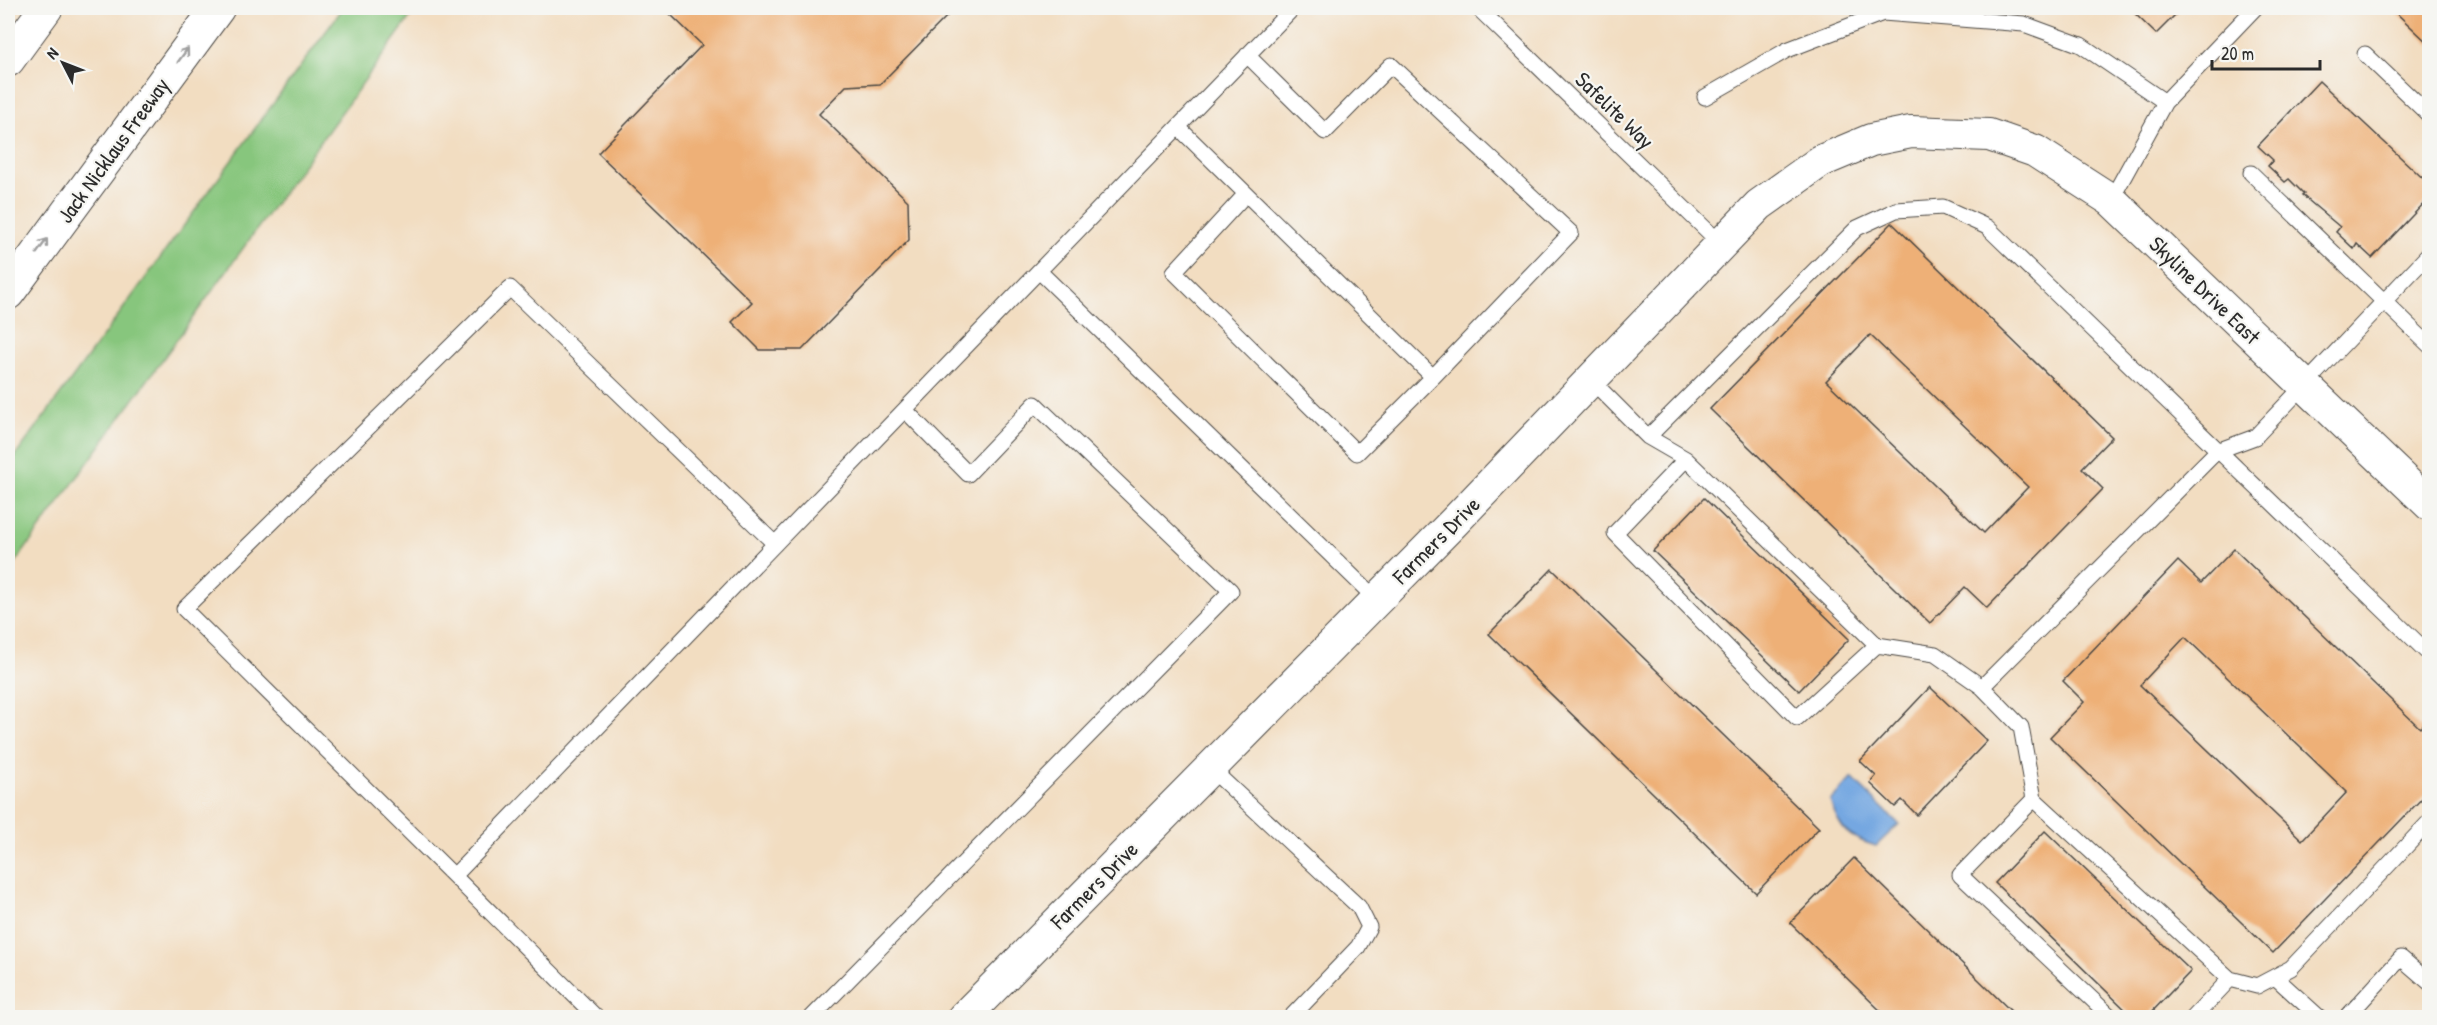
<svg xmlns="http://www.w3.org/2000/svg" width="2437" height="1025" font-family="'Patrick Hand',sans-serif">
  <style>
    .green { fill: #87c67d; stroke: #597854; stroke-width: 1.5 }
    .water { fill: #75a7e1; stroke: #506986; stroke-width: 1.5 }
    .building { fill: #eeb077; fill-rule: evenodd }
    .lines { fill: none; stroke-linecap: round; stroke-linejoin: round }
    .lane-casing { stroke: #494642; stroke-width: 17 }
    .street-casing { stroke: #494642; stroke-width: 34 }
    .highway-casing { stroke: #494642; stroke-width: 35 }
    .lane { stroke: #fff; stroke-width: 15 }
    .street { stroke: #fff; stroke-width: 32 }
    .highway { stroke: #fff; stroke-width: 33 }
    .oneway { stroke: #a0a0a0 }
    .labels { text-anchor: middle; dominant-baseline: central; stroke-width: 4.5; stroke-linejoin: round; paint-order: stroke }
    .street-label { font-size: 22px; fill: #2b2b2b; stroke: #f6f6f2 }
  </style>
  <rect width="100%" height="100%" fill="#f6f6f2"/>
  <filter id="ink" filterUnits="userSpaceOnUse"><feTurbulence type="fractalNoise" baseFrequency=".0167" numOctaves="2"/><feDisplacementMap in="SourceGraphic" scale="12" xChannelSelector="R" yChannelSelector="G"/><feConvolveMatrix kernelMatrix="1 2 1 2 8 2 1 2 1" color-interpolation-filters="sRGB"/></filter>
  <filter id="wash" filterUnits="userSpaceOnUse"><feTurbulence type="fractalNoise" baseFrequency=".008" numOctaves="4" result="noise"/><feDisplacementMap in="SourceGraphic" scale="24" xChannelSelector="R" yChannelSelector="G"/><feGaussianBlur stdDeviation="1.35" result="paint"/><feColorMatrix in="noise" values="0 0 0 0 0 0 0 0 0 0 0 0 0 0 0 0 0 1.4 0 .05"/><feComposite in="paint" operator="in"/></filter>
  <g filter="url(#wash)">
    <rect width="100%" height="100%" fill="#f2ddc1"/>
    <!-- green -->
    <path class="green" d="M 343,8 L 417,8 L 8,573 L 8,466 Z"/>
    <!-- water -->
    <path class="water" d="M 1852,778 L 1899,824 L 1876,846 C 1846,837 1841,831 1830,801 Z"/>
    <g id="blocks">
      <!-- building -->
      <path class="building" d="M 674,8 L 955,8 L 880,84 L 846,86 L 819,114 L 908,201 L 909,240 L 802,350 L 760,350 L 732,322 L 752,302 L 598,153 L 702,45 L 669,13 Z
        M 2129,8 L 2182,8 L 2156,34 Z
        M 2391,8 L 2430,8 L 2430,45 Z
        M 2319,81 L 2430,185 L 2430,197 L 2372,258 L 2357,244 L 2354,249 L 2336,232 L 2340,227 L 2302,195 L 2304,194 L 2289,179 L 2285,182 L 2268,166 L 2273,160 L 2258,146 Z
        M 1892,223 L 2112,437 L 2082,468 L 2103,489 L 1987,608 L 1965,587 L 1930,623 L 1710,409 ZM 1870,335 L 2028,487 L 1984,533 L 1826,381 Z
        M 1704,498 L 1849,639 L 1799,691 L 1653,551 Z
        M 2234,549 L 2420,728 L 2430,717 L 2430,790 L 2273,953 L 2050,737 L 2084,702 L 2063,681 L 2178,561 L 2201,583 ZM 2185,637 L 2347,792 L 2302,840 L 2140,685 Z
        M 1552,569 L 1819,828 L 1756,893 L 1489,634 Z
        M 1930,687 L 1987,741 L 1917,815 L 1902,800 L 1895,807 L 1870,783 L 1876,776 L 1860,761 Z
        M 2045,831 L 2191,971 L 2146,1018 L 2134,1018 L 1995,883 Z
        M 1854,858 L 2018,1018 L 1888,1018 L 1790,923 Z"/>
    </g>
  </g>
  <g filter="url(#ink)">
    <use href="#blocks" fill-opacity="0" stroke="#494642" stroke-width="1.5"/>
    <g class="lines">
      <defs>
        <path id="lane" d="M 1478,8 L 1721,244
          M 2365,54 L 2430,116
          M 1705,97 L 1787,50 L 1883,13 L 2024,24 L 2081,45 L 2165,102
          M 1178,127 L 1433,377 L 1571,233 L 1391,65 L 1325,132 L 1247,55
          M 2251,173 L 2430,346
          M 1245,195 L 1174,272 L 1357,453 L 1433,377
          M 2111,200 L 2165,102 L 2255,8
          M 1039,271 L 1377,600
          M 1591,380 L 1648,437 L 1686,459 L 1615,533 L 1797,718 L 1877,645 L 1935,654 L 1982,687 L 2021,727 L 2034,799 L 2230,979 L 2257,986 L 2291,968 L 2430,821
          M 1648,437 L 1857,228 L 1896,210 L 1943,207 L 1987,227 L 2430,655
          M 1686,459 L 1877,645
          M 1982,687 L 2217,451 L 2255,437 L 2430,253
          M 1210,768 L 1359,907 L 1369,927 L 1358,947 L 1290,1018
          M 2034,799 L 1960,875 L 2112,1018
          M 454,876 L 184,609 L 510,288 L 775,544
          M 2275,977 L 2320,1018
          M 597,1018 L 454,876 L 1293,8
          M 811,1018 L 1231,591 L 1035,404 L 968,474 L 905,410
          M 2193,1018 L 2230,979
          M 2346,1018 L 2401,958 L 2430,983"/>
        <path id="street" d="M 963,1018 L 1454,522 L 1759,205 L 1821,161 L 1871,140 L 1911,132 L 1989,135 L 2035,151 L 2111,200 L 2430,505"/>
        <path id="highway" d="M 8,60 L 46,8
          M 8,293 L 218,8"/>
      </defs>
      <!-- lane casing -->
      <use href="#lane" class="lane-casing"/>
      <!-- street casing -->
      <use href="#street" class="street-casing"/>
      <!-- highway casing -->
      <use href="#highway" class="highway-casing"/>
      <!-- lane -->
      <use href="#lane" class="lane"/>
      <!-- street -->
      <use href="#street" class="street"/>
      <!-- highway -->
      <use href="#highway" class="highway"/>
    </g>
    <!-- one-way arrows -->
    <defs><path id="oneway-shaft" d="M-6 0H5M1.5-3L5.5 0L1.5 3" fill="none" stroke-width="1.6" stroke-linecap="round" stroke-linejoin="round" transform="scale(1.5)"/></defs>
    <g class="oneway">
      <use href="#oneway-shaft" transform="translate(183 55) rotate(-54)"/>
      <use href="#oneway-shaft" transform="translate(42 246) rotate(-54)"/>
    </g>
  </g>
  <g class="labels">
    <!-- street labels -->
    <g class="street-label">
      <text transform="translate(1615 110) rotate(44)">Safelite Way</text>
      <text transform="translate(113 150) rotate(-54)">Jack Nicklaus Freeway</text>
      <text transform="translate(2205 290) rotate(44)">Skyline Drive East</text>
      <text transform="translate(1436 540) rotate(-45)">Farmers Drive</text>
      <text transform="translate(1094 885) rotate(-45)">Farmers Drive</text>
    </g>
  </g>
  <!-- margin -->
  <rect width="2437" height="1025" fill="none" stroke="#f6f6f2" stroke-width="30"/>
  <!-- north arrow -->
  <g transform="translate(63 63) rotate(312)" stroke="#f6f6f2" stroke-width="4.5" paint-order="stroke">
  <path d="M0-4.5L10 22L0 15L-10 22Z" fill="#2b2b2b"/>
  <text y="-9" font-size="16" font-weight="bold" text-anchor="middle" fill="#2b2b2b">N</text>
  </g>
  <!-- scale -->
  <path d="M2212 60v9h108v-9" fill="none" stroke="#2b2b2b" stroke-width="3"/>
  <text x="2221" y="60" font-size="18" fill="#2b2b2b" stroke="#f6f6f2" stroke-width="4.5" paint-order="stroke">20 m</text>
</svg>
